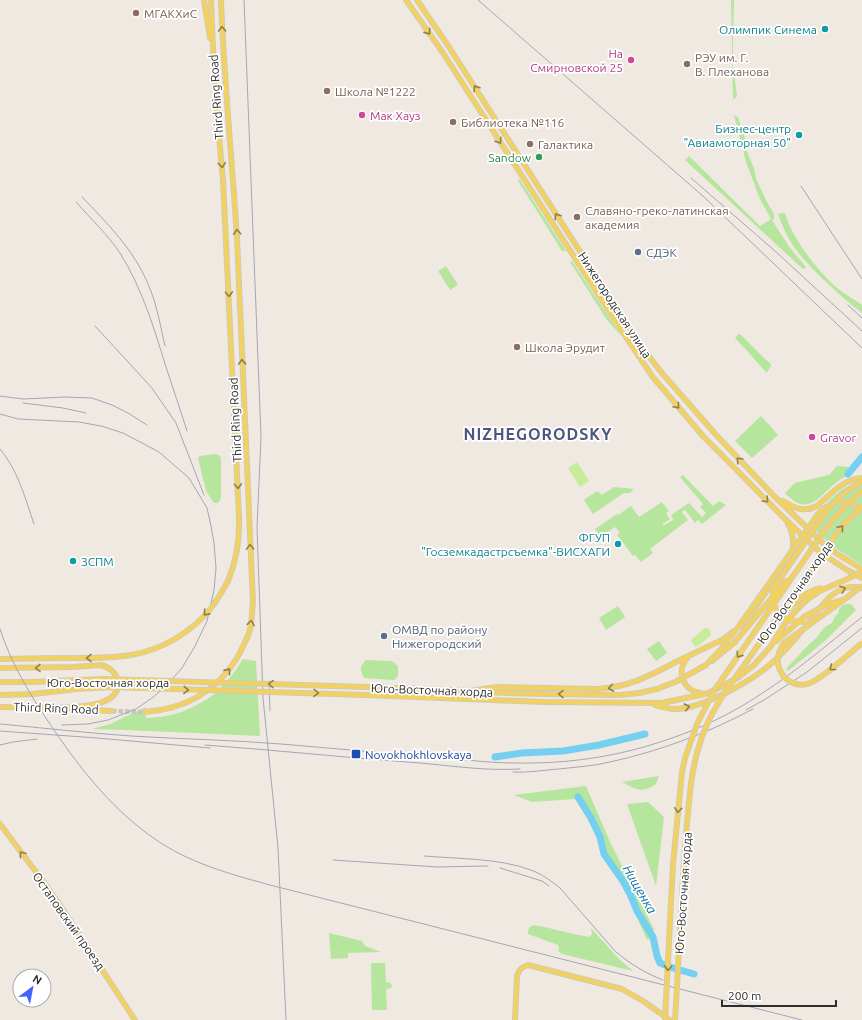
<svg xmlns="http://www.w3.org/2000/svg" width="862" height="1020" font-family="Ubuntu,sans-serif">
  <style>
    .green { fill: #b6e59e }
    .pitch { fill: #c9ec9a }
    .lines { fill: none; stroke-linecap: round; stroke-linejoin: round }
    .river { stroke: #75cff0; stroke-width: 7 }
    .major-tunnel { stroke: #c8c4bd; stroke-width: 4.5; stroke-dasharray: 4.5 2; stroke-linecap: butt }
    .major-casing { stroke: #c9c9c9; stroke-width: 6 }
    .major { stroke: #f2d163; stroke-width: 4.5 }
    .rail { stroke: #a3a6b8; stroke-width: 1 }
    .major-bridge-casing { stroke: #c9c9c9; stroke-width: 6; stroke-linecap: butt }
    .major-bridge { stroke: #f2d163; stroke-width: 4.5 }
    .oneway { stroke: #908048 }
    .education-dot { fill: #8d6e63; stroke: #fff; stroke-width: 1.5 }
    .culture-dot { fill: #0f9aa8; stroke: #fff; stroke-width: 1.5 }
    .hotel-dot { fill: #d1479c; stroke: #fff; stroke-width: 1.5 }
    .leisure-dot { fill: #2e9e5b; stroke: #fff; stroke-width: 1.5 }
    .service-dot { fill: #5c6f8a; stroke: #fff; stroke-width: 1.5 }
    .transit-dot { fill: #1a4fb4; stroke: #fff; stroke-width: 1.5 }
    .labels { text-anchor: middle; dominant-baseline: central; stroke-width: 3.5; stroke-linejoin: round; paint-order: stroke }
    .education-label { font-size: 12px; fill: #785e54; stroke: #fff; text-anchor: start }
    .culture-label { font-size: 12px; fill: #0d838f; stroke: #fff; text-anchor: end }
    .hotel-label { font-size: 12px; fill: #b23c85; stroke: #fff; text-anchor: start }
    .street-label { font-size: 12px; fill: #2e2e2e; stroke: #fff }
    .leisure-label { font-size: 12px; fill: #27864d; stroke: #fff; text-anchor: end }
    .service-label { font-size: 12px; fill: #4e5e75; stroke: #fff; text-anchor: start }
    .transit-label { font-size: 12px; fill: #164399; stroke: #fff; text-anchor: start }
    .water-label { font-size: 13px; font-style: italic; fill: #0d6fa3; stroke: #fff }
    .district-label { font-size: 16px; font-weight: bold; letter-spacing: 1px; fill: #4d5680; stroke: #fff }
  </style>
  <rect width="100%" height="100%" fill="#efe9e1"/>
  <!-- green -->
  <path class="green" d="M 731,0 L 734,0 L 733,37 L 733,67 L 737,95 L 736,98 L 733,99 Z
    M 734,115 L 738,117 L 746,141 L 747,152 L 754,168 L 756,179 L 768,204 L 774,214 L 774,219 L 772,220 L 790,248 L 806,267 L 803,269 L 685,160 L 689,156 L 760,226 L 771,219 L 760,199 L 746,162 Z
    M 518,179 L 520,180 L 566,251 L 562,251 L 518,181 Z
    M 785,213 C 791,237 817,270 836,287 C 844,294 854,299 862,305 L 862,313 C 838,294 813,272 794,247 C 787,237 782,225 778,214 Z
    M 572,261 L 622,337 L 607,320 L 570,262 Z
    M 446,266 L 458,285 L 450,290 L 438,271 Z
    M 738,334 L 741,335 L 765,359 L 771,364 L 771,366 L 767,372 L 766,372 L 764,370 L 749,353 L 735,338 L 737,336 Z
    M 761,416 L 778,435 L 752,458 L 735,441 Z
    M 214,454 L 219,455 L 221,458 L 221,496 L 220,500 L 218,503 L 214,503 L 206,491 L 198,458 L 200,456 Z
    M 837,466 L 848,467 L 853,474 C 849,475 845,477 841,479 C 820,493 810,520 785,493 L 795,483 L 829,475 Z
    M 683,475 L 713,506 L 719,501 L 726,505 L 702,524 L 698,520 L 695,523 L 685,510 L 682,512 L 688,520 L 650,549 L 653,553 L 641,562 L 635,555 L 633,556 L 617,535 L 620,532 L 615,527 L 600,537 L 595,529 L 617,514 L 618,515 L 631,506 L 639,517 L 662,502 L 669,511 L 666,513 L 670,519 L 663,524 L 663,526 L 673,520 L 671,515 L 689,503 L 702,517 L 706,513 L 700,507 L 703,504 L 680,477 Z
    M 862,482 L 862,506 C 851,499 840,498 827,502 C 838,493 847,483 862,482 Z
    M 614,487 L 634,489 L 630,493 L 624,493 L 593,514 L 584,500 L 597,491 L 602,495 Z
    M 836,505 C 847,504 854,506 862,513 L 862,565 L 832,546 L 812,527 C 819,517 825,509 836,505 Z
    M 847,604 L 851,604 L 856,610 L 825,641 L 788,671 L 786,669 C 796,658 805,648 816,638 C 823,631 822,627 832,623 L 835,616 L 838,614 L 839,609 L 843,605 Z
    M 618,606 L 625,617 L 606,630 L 599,618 Z
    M 659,641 L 667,653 L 656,661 L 647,649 Z
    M 243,659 L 256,661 L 260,736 L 125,730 L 92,729 L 110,724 L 144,708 L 146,707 L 146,718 C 169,717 183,713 202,702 C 209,698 215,694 220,689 C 229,680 236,670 243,659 Z
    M 366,660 L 392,661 L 398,666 L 398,676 L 394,680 L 364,678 C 360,669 359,668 366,660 Z
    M 659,776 L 656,784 C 641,794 636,789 622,782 Z
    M 586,786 L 610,842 L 654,929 L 650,939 L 647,940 C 626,892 604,843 575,799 L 532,802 L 514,795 Z
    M 648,802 L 664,817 L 656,886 L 627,804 Z
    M 534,925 C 552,928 570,934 589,937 L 592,934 L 591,928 L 620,960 L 633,971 L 562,954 L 558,951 L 559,948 L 558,945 L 528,934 C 528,929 529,927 534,925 Z
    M 329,933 L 362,941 L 365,946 L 381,952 L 348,953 L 348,958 L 331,959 Z
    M 371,963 L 385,963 L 386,982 L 390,983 L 392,985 L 391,988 L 386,989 L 387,1010 L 372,1010 Z"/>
  <!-- pitch -->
  <path class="pitch" d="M 577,462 L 589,481 L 580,487 L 568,468 Z
    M 705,628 L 708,628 L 711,632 L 711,635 L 698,646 L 695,646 L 691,641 L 692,639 Z"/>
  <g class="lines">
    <!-- river -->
    <path class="river" d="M 848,474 L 862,457
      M 495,757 L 522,753 L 563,751 L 599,745 L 645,734
      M 578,797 L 591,818 L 600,837 L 604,854 L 623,881 L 630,894 L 637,911 L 653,937 L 657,956 L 660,963 L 673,968 L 694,974"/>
    <!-- major-tunnel -->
    <path class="major-tunnel" d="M 112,711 L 145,712"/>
    <defs>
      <path id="major" d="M 204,0 L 210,38
        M 211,0 C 213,60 217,120 223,180 L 239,516 C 240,540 237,559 228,581
        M 406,0 L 443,53 L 616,322 L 652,376 L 703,436 L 785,519 L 820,552 L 847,570 L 862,578
        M 417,0 L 449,47 L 622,317 L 648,355 L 661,372 L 718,437 L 775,497 L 827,547 L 839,555 L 862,569
        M 783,501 C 794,508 804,513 817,506 C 830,495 843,479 862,478
        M 818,514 C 832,499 845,498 862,510
        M 806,626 C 821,608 834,581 861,588
        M 740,627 L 750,616 L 791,555 C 795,544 794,535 788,524
        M 688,657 C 675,671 683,691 701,693
        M 0,659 L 57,658
        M 712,661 L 734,643
        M 745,664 L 770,628
        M 0,668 L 73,667 L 101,665 C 108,667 115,671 117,679 C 125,709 70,707 52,708
        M 0,682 L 32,682 L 105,679
        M 366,687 L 472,691
        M 470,691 L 497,687 L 597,689 C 630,687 649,676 678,661 C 692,654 707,647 722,640 L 733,632
        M 482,692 L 541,694
        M 0,695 L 33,694 L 77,689
        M 364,695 L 544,702 L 662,703 L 705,694 L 719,688 L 739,677 L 754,665 L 771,646
        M 655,705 C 661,707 669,709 676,709 C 704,708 754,680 774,661 C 784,652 793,642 801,632
        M 0,707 L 54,708
        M 72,709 L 112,711
        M 145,712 C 185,709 216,692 237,658 C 242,649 247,639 250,630 C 252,621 252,611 253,602 L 237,238 C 232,159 224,80 221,0
        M 0,824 L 45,884 L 63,910 L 135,1020
        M 515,1020 L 517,976 C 519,969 522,967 528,965 L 622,989 L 643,1001 L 670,1020"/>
    </defs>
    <!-- major casing -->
    <use href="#major" class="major-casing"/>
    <!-- major -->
    <use href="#major" class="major"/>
    <!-- rail -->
    <path class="rail" d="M 244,0 L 261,437 L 257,528 L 263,698 L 278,848 L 286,1020
      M 478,0 L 704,197 L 862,348
      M 691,178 L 775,251 L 862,331
      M 801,186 L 862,279
      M 82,197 C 107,223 134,250 148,284 C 157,304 160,325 165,346
      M 76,202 C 91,219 108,235 120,253 C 142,288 154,328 166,367 C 173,388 180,409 187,431
      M 848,305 L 862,318
      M 95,326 L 152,388 L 176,423 L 204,495
      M 0,396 L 23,399 L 65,397 L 92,398 L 112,405 L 128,413 L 147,425
      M 23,403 L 63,408 L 86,413
      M 0,414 L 18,419 L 79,422 L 101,426 L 123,433 L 159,452 L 189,478 L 207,508 L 211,526 L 214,543 L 216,568 L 214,590 L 207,621 L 195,646 L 182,668 L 164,688 L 152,698 L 136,709 L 108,720 L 88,724 L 62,725
      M 0,449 C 18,470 25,498 34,524
      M 0,629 C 12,666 32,698 54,730 C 82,771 114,811 155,839 C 189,863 230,874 270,885 L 802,1020
      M 269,681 L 270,711
      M 746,710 L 764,700 L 807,672 L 862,628
      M 0,724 C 44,728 87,733 131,736 C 181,739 231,740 281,744 C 327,748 374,752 421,756 C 453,758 484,763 516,763 C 566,764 616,757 663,741 C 698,730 731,714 761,694 C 797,671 829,643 862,617
      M 0,731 L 97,738 L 210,748
      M 0,745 L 13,742 L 37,739
      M 205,745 C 276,750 348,758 420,763 C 453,766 486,771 520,769
      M 513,772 C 528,773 544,770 559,769 C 576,767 594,766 610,762 C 660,751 708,733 753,709
      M 424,856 C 458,859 499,858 531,870 C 542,874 551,881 560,888 L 615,951 C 630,964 645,973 663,980
      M 333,860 L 437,867 L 488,866
      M 500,868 L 542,881 L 549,886"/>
    <defs>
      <path id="major-bridge" d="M 845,599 L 784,643 C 778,652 775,662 781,672 C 785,681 797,687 807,684 C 819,682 851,652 862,643
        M 782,615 C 795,602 803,593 821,588
        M 803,622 C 798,621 794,622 790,620 C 775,616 769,599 775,586 L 828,509 L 843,494 L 862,481
        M 770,628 L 837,533 L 843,525 L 862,507
        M 775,642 L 804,617 L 826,605 L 845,599 L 862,586
        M 734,643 L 787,580
        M 771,646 C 783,625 798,603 820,591 C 834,584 849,580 862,571
        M 57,658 C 82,658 107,659 131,655 C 162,650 192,632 212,607 C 218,599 223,590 228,581
        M 105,679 L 366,687
        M 77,689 L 111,687 L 364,695
        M 541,694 L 620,695 L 639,693 L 657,689 L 675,682 L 706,665 L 721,649 L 739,626 L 818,514
        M 665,1020 L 673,864 L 682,772 L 685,758 L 697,724 L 714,691 L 824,531 C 835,516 848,503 862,491
        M 675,1020 C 679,958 681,897 686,835 C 689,804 690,773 700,743 C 709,713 727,689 745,664"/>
    </defs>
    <!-- major-bridge casing -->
    <use href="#major-bridge" class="major-bridge-casing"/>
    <!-- major-bridge -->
    <use href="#major-bridge" class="major-bridge"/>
  </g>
  <!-- one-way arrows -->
  <defs><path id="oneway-chevron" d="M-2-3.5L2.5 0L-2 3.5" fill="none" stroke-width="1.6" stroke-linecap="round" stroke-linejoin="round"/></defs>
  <g class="oneway">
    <use href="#oneway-chevron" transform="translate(222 29) rotate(-92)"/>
    <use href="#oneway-chevron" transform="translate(428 32) rotate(55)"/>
    <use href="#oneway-chevron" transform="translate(476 88) rotate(-123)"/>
    <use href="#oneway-chevron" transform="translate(499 141) rotate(57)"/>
    <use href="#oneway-chevron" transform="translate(222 165) rotate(84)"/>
    <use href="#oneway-chevron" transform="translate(557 216) rotate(-123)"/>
    <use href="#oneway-chevron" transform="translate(237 232) rotate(-93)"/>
    <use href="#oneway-chevron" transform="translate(229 294) rotate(87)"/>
    <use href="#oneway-chevron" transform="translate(242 362) rotate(-92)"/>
    <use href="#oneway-chevron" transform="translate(677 406) rotate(49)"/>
    <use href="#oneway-chevron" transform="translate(739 460) rotate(-134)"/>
    <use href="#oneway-chevron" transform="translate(238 486) rotate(87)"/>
    <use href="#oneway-chevron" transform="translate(766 500) rotate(46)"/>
    <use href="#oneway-chevron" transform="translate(841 528) rotate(-49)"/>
    <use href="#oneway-chevron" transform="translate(250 547) rotate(-92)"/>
    <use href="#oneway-chevron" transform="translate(843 589) rotate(-19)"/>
    <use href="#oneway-chevron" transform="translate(206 613) rotate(132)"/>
    <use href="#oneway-chevron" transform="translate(251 623) rotate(-81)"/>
    <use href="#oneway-chevron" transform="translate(739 655) rotate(125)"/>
    <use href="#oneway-chevron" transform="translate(89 658) rotate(179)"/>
    <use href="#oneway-chevron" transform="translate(38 668) rotate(179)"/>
    <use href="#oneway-chevron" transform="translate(832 668) rotate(141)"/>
    <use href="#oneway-chevron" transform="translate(228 671) rotate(-51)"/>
    <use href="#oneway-chevron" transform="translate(271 684) rotate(-178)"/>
    <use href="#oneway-chevron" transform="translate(611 688) rotate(172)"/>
    <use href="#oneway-chevron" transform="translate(186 690) rotate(2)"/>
    <use href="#oneway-chevron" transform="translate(316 693) rotate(2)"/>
    <use href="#oneway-chevron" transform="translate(561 694) rotate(-179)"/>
    <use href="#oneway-chevron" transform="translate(687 707) rotate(-11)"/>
    <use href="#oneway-chevron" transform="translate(678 810) rotate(96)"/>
    <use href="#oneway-chevron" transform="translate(22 854) rotate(-127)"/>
    <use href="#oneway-chevron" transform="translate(668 968) rotate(93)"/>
  </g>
  <!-- markers -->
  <g class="education-dot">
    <circle cx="136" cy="13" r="4"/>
    <circle cx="687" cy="64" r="4"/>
    <circle cx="327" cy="91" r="4"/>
    <circle cx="453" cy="122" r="4"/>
    <circle cx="530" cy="144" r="4"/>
    <circle cx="577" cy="217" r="4"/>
    <circle cx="517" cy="347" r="4"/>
  </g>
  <g class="culture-dot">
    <circle cx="825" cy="29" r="4"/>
    <circle cx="799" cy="135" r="4"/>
    <circle cx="618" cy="544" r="4"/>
    <circle cx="73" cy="561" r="4"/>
  </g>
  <g class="hotel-dot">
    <circle cx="631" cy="60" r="4"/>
    <circle cx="362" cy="115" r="4"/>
    <circle cx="812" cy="437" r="4"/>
  </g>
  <circle class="leisure-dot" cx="539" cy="157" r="4"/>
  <g class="service-dot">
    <circle cx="638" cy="252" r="4"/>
    <circle cx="384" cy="636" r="4"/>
  </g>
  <rect class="transit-dot" x="351" y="749" width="10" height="10" rx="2"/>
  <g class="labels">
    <!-- education labels -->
    <g class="education-label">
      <text x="144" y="13">МГАКХиС</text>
      <text x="695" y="57">РЭУ им. Г.<tspan x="695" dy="14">В. Плеханова</tspan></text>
      <text x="335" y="91">Школа №1222</text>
      <text x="461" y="122">Библиотека №116</text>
      <text x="538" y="144">Галактика</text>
      <text x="585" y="210">Славяно-греко-латинская<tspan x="585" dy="14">академия</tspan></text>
      <text x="525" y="347">Школа Эрудит</text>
    </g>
    <!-- culture labels -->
    <g class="culture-label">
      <text x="817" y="29">Олимпик Синема</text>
      <text x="791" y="128">Бизнес-центр<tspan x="791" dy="14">"Авиамоторная 50"</tspan></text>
      <text x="610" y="537">ФГУП<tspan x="610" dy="14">"Госземкадастрсъемка"-ВИСХАГИ</tspan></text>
      <text x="81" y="561" text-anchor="start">ЗСПМ</text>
    </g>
    <!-- hotel labels -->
    <g class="hotel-label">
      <text x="623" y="53" text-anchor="end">На<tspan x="623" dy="14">Смирновской 25</tspan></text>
      <text x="370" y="115">Мак Хауз</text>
      <text x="820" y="437">Gravor</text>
    </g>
    <!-- street labels -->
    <g class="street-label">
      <text transform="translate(216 97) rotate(-94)">Third Ring Road</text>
      <text transform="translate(615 305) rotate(57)">Нижегородская улица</text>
      <text transform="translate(235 420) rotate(-93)">Third Ring Road</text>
      <text transform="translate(795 592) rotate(-55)">Юго-Восточная хорда</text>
      <text x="108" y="682">Юго-Восточная хорда</text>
      <text transform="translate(432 690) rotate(2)">Юго-Восточная хорда</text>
      <text transform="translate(56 708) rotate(2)">Third Ring Road</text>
      <text transform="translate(683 893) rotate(-86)">Юго-Восточная хорда</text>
      <text transform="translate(69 921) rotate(55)">Остаповский проезд</text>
    </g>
    <!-- leisure labels -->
    <g class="leisure-label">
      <text x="531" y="157">Sandow</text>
    </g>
    <!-- service labels -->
    <g class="service-label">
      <text x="646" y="252">СДЭК</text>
      <text x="392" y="629">ОМВД по району<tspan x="392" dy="14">Нижегородский</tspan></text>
    </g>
    <!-- transit labels -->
    <g class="transit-label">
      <text x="365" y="754">Novokhokhlovskaya</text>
    </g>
    <!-- water labels -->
    <g class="water-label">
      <text transform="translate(640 889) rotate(60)">Нищенка</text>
    </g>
    <!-- district labels -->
    <g class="district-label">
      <text x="538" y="434">NIZHEGORODSKY</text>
    </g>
  </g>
  <!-- north arrow -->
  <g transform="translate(32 988) rotate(32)"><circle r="19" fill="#ffffff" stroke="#ababab"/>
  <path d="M0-3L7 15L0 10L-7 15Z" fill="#4264fb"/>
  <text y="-6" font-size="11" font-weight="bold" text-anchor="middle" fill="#2e2e2e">N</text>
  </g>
  <!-- scale -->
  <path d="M722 1000v6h114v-6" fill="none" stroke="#2e2e2e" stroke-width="2"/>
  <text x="728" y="1000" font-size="12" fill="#2e2e2e" stroke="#ffffff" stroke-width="3" paint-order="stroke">200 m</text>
</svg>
